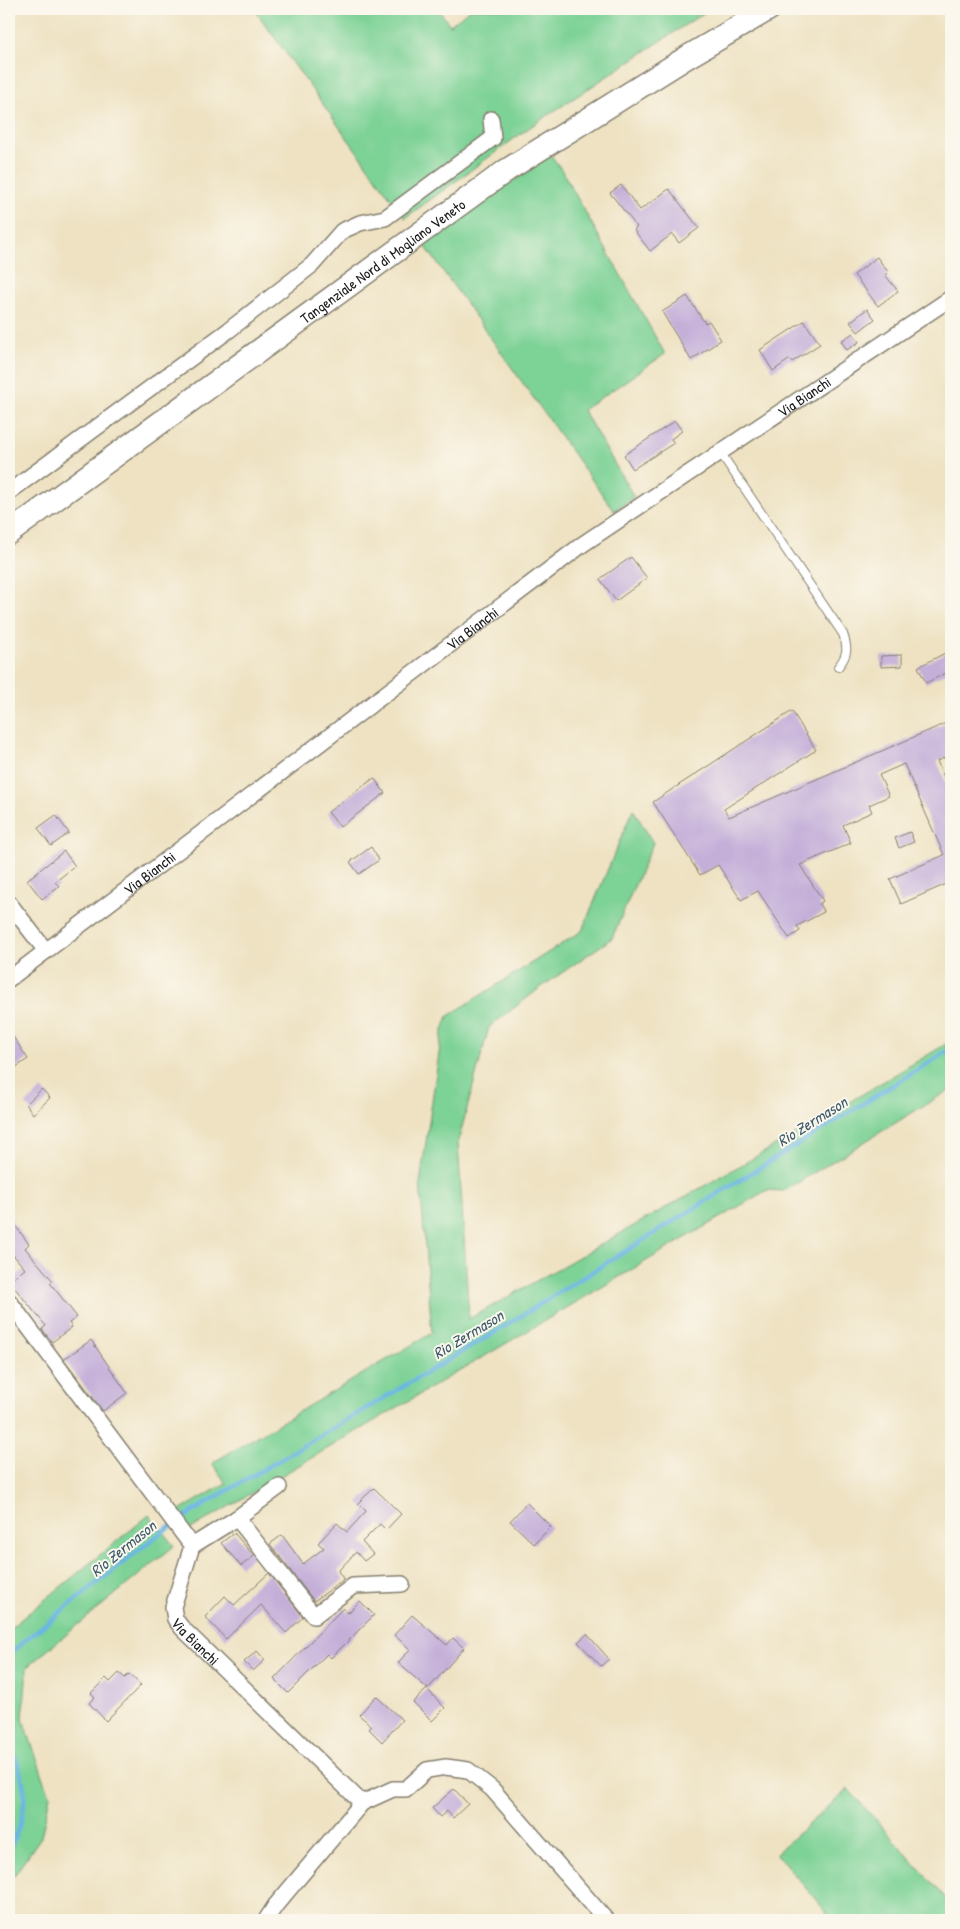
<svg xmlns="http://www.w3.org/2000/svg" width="960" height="1929" font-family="'Patrick Hand',sans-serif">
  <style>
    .green { fill: #7dd296; stroke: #4c7759 }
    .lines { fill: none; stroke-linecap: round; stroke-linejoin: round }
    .stream { stroke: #6ab6e3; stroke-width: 4.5 }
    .building { fill: #c4afd9 }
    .service-casing { stroke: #857f6f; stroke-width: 10 }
    .minor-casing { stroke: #857f6f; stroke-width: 18 }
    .secondary-casing { stroke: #857f6f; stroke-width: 25 }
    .service { stroke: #fff; stroke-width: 8 }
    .minor { stroke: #fff; stroke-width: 15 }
    .secondary { stroke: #fff; stroke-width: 22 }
    .labels { text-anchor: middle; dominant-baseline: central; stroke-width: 4; stroke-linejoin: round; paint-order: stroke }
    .street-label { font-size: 15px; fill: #1c1c1c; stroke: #fbf7ec }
    .water-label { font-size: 16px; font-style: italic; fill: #3b5a6c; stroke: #fbf7ec }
  </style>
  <rect width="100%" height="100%" fill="#fbf7ec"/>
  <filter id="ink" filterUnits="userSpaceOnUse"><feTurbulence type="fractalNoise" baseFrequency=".02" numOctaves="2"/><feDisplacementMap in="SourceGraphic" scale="10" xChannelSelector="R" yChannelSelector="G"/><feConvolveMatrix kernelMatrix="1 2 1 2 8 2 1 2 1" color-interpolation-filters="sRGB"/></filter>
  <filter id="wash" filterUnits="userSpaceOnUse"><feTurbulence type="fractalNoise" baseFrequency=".0096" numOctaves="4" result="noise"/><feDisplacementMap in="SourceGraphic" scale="20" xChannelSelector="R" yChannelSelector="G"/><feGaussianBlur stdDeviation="1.12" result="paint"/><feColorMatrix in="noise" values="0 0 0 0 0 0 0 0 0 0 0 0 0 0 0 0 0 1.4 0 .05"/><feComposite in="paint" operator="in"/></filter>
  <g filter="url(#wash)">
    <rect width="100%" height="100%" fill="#eee2c2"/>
    <!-- green -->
    <path class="green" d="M 254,9 L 438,9 L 450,25 L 470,9 L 708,10 L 533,125 L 405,218 Z
      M 551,155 L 561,169 L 665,354 L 583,410 L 634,497 L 614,511 L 423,243 Z
      M 633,809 L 653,843 L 612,938 L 540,988 L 489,1027 L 458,1142 L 469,1319 L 796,1134 L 951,1041 L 951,1089 L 784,1191 L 767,1190 L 189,1530 L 176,1513 L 226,1483 L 212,1463 L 432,1333 L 420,1183 L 442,1033 L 448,1016 L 582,931 Z
      M 149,1515 L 174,1546 L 27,1667 L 23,1719 L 50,1796 L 41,1837 L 9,1883 L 9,1629 Z
      M 848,1789 L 951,1904 L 951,1920 L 833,1920 L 776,1853 Z"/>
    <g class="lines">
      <!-- stream -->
      <path class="stream" d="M 9,1656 L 24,1641 L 163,1531 L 208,1502 L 492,1334 L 951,1049
        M 9,1741 C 28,1787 31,1805 9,1850"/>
    </g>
    <g id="blocks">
      <!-- building -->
      <path class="building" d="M 621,185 L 640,210 L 669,189 L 699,228 L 679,243 L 672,234 L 650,251 L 634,230 L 637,227 L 610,193 Z
        M 877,257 L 888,272 L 885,275 L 898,291 L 878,306 L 854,275 Z
        M 687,296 L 705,323 L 709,321 L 721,340 L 691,360 L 662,312 Z
        M 867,309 L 875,319 L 858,332 L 850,322 Z
        M 804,321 L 820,344 L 792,362 L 790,359 L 773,371 L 760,350 Z
        M 853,333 L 859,342 L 847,350 L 841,341 Z
        M 675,421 L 682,431 L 671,439 L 674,443 L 633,469 L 624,455 Z
        M 631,557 L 647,578 L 616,601 L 600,579 Z
        M 951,650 L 951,670 L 926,683 L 918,667 Z
        M 902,655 L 902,666 L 881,667 L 881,656 Z
        M 792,711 L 816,750 L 724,809 L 729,817 L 951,721 L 951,755 L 937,761 L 951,794 L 951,882 L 901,904 L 890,879 L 944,855 L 904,764 L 879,775 L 889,796 L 869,805 L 872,812 L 843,825 L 851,843 L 800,865 L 823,901 L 819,904 L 824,912 L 797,926 L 800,931 L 789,938 L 758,891 L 741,900 L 718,865 L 700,875 L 653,802 Z
        M 374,778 L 385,793 L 340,827 L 328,812 Z
        M 56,815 L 69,833 L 51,846 L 38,828 Z
        M 910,832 L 914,842 L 899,848 L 895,838 Z
        M 371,847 L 379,860 L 359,874 L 350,862 Z
        M 64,851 L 75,866 L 55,882 L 59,886 L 42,899 L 27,880 Z
        M 9,1031 L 28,1059 L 9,1072 Z
        M 42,1089 L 50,1098 L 33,1114 L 26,1104 Z
        M 9,1217 L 29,1244 L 25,1248 L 53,1281 L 50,1283 L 77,1317 L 69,1323 L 72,1327 L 52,1342 L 42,1329 L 46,1326 L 9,1281 L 25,1269 L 9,1250 L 13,1244 L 9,1238 Z
        M 91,1340 L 127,1393 L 103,1411 L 64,1359 Z
        M 374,1488 L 401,1514 L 386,1530 L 380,1524 L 362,1542 L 373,1554 L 364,1561 L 356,1552 L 338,1571 L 344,1580 L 314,1601 L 270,1544 L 282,1535 L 303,1564 L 324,1548 L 318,1543 L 337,1523 L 347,1532 L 366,1511 L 358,1503 Z
        M 527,1503 L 551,1527 L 534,1544 L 510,1521 Z
        M 234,1533 L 254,1556 L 241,1566 L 221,1543 Z
        M 269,1573 L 303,1617 L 286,1633 L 261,1605 L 226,1639 L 205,1617 L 225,1596 L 234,1605 Z
        M 360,1601 L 374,1615 L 331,1658 L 327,1654 L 288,1693 L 274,1679 L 343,1608 L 348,1613 Z
        M 412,1615 L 447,1645 L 453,1638 L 464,1648 L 428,1689 L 398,1663 L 410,1649 L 394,1635 Z
        M 587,1634 L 609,1659 L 601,1666 L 578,1642 Z
        M 257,1651 L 265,1660 L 253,1671 L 244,1662 Z
        M 119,1673 L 125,1678 L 129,1674 L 141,1685 L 106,1721 L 89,1703 L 95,1697 L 91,1693 L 106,1678 L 110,1682 Z
        M 427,1689 L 445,1708 L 432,1721 L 413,1702 Z
        M 376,1696 L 402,1720 L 382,1742 L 369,1729 L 372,1726 L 359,1715 Z
        M 454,1789 L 468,1804 L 453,1818 L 447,1811 L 440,1817 L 432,1808 Z"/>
    </g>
  </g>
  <g filter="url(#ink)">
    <use href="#blocks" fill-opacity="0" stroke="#857f6f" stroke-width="1"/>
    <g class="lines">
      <defs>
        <path id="service" d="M 720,452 L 843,634 C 848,648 848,655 838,667"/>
        <g id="minor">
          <path d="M 9,492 L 229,330 L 312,265 L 342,231 L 360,223 L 385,218 L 493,138 L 491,119"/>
          <path d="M 9,903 L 46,951"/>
          <path id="s1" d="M 9,979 L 583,544 L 951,298"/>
          <path id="s2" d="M 9,1301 L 192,1546 L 173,1607 L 175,1619 L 182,1628 L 362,1803 L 275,1906 L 266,1920"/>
          <path d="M 237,1518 L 314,1616 L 353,1586 L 402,1584"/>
          <path d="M 192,1546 L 237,1518 L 279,1487"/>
          <path d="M 362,1803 L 393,1789 L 406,1789 L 427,1770 L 446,1767 L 468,1770 L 492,1789 L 606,1920"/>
        </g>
        <g id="secondary">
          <path id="s3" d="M 9,533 L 507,170 L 689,56 L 769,9"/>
        </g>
      </defs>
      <!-- service casing -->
      <use href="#service" class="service-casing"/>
      <!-- minor casing -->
      <use href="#minor" class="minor-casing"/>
      <!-- secondary casing -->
      <use href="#secondary" class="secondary-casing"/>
      <!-- service -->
      <use href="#service" class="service"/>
      <!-- minor -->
      <use href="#minor" class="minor"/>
      <!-- secondary -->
      <use href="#secondary" class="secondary"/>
    </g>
  </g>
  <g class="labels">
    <!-- street labels -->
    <g class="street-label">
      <text stroke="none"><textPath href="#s3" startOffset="462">Tangenziale Nord di Mogliano Veneto</textPath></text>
      <text stroke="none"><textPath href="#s1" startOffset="986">Via Bianchi</textPath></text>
      <text stroke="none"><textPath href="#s1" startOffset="581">Via Bianchi</textPath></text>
      <text stroke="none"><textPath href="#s1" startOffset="176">Via Bianchi</textPath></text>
      <text stroke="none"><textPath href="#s2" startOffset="412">Via Bianchi</textPath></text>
    </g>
    <!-- water labels -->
    <g class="water-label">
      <text transform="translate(812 1121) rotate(-32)">Rio Zermason</text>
      <text transform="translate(468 1334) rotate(-31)">Rio Zermason</text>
      <text transform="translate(123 1548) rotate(-39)">Rio Zermason</text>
    </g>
  </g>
  <!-- margin -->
  <rect width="960" height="1929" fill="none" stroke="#fbf7ec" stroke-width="30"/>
</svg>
